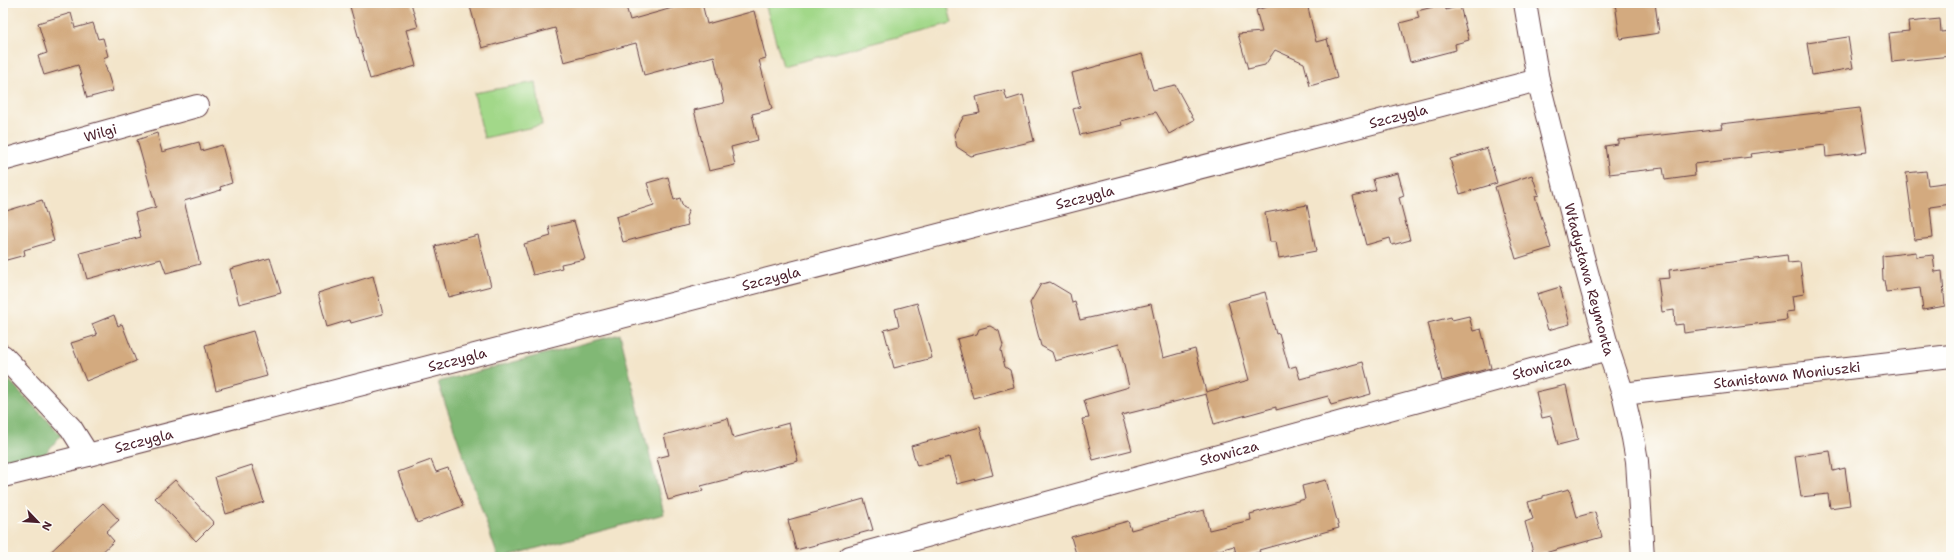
<svg xmlns="http://www.w3.org/2000/svg" width="1954" height="560" font-family="'Shantell Sans',sans-serif">
  <style>
    .green { fill: #a2d889; stroke: #767c5a }
    .forest { fill: #81b875; stroke: #666c50 }
    .building { fill: #d3aa7f }
    .lines { fill: none; stroke-linecap: round; stroke-linejoin: round }
    .minor-casing { stroke: #633d43; stroke-width: 24 }
    .minor { stroke: #fff; stroke-width: 22 }
    .labels { text-anchor: middle; dominant-baseline: central; stroke-width: 3; stroke-linejoin: round; paint-order: stroke }
    .street-label { font-size: 14px; fill: #4a1f2b; stroke: #fdfcf7 }
  </style>
  <rect width="100%" height="100%" fill="#fdfcf7"/>
  <filter id="ink" filterUnits="userSpaceOnUse"><feTurbulence type="fractalNoise" baseFrequency=".025" numOctaves="2"/><feDisplacementMap in="SourceGraphic" scale="8" xChannelSelector="R" yChannelSelector="G"/><feConvolveMatrix kernelMatrix="1 2 1 2 8 2 1 2 1" color-interpolation-filters="sRGB"/></filter>
  <filter id="wash" filterUnits="userSpaceOnUse"><feTurbulence type="fractalNoise" baseFrequency=".012" numOctaves="4" result="noise"/><feDisplacementMap in="SourceGraphic" scale="16" xChannelSelector="R" yChannelSelector="G"/><feGaussianBlur stdDeviation="0.9" result="paint"/><feColorMatrix in="noise" values="0 0 0 0 0 0 0 0 0 0 0 0 0 0 0 0 0 1.4 0 .05"/><feComposite in="paint" operator="in"/></filter>
  <g filter="url(#wash)">
    <rect width="100%" height="100%" fill="#f3e5ca"/>
    <!-- green -->
    <path class="green" d="M 765,3 L 947,3 L 952,23 L 783,66 Z
      M 536,82 L 542,125 L 484,138 L 474,93 Z"/>
    <!-- forest -->
    <path class="forest" d="M 620,334 L 664,514 L 504,557 L 498,557 L 438,382 Z
      M 3,374 L 61,435 L 45,454 L 3,464 Z"/>
    <g id="blocks">
      <!-- building -->
      <path class="building" d="M 349,3 L 411,3 L 418,27 L 406,30 L 416,66 L 370,79 Z
        M 469,3 L 625,3 L 630,20 L 690,3 L 702,3 L 707,24 L 754,11 L 766,58 L 759,60 L 772,109 L 752,114 L 758,140 L 731,147 L 735,165 L 709,171 L 694,110 L 724,103 L 714,56 L 644,75 L 636,43 L 564,62 L 555,28 L 482,48 Z
        M 1281,3 L 1307,3 L 1316,42 L 1327,39 L 1337,78 L 1310,86 L 1304,63 L 1275,50 L 1265,65 L 1248,69 L 1238,34 L 1262,32 L 1256,10 Z
        M 1615,3 L 1655,3 L 1659,33 L 1620,39 Z
        M 1445,4 L 1446,10 L 1460,6 L 1469,40 L 1455,44 L 1456,50 L 1410,62 L 1400,23 L 1419,18 L 1417,11 Z
        M 71,13 L 75,28 L 93,23 L 98,39 L 103,38 L 108,56 L 103,58 L 113,91 L 87,98 L 78,65 L 44,75 L 38,56 L 47,53 L 38,23 Z
        M 1940,19 L 1941,32 L 1951,31 L 1951,56 L 1892,62 L 1889,33 L 1909,31 L 1908,22 Z
        M 1848,37 L 1853,68 L 1812,75 L 1807,43 Z
        M 1142,54 L 1153,90 L 1175,85 L 1194,120 L 1169,134 L 1156,112 L 1121,121 L 1122,125 L 1080,135 L 1073,109 L 1080,107 L 1072,73 Z
        M 1004,90 L 1007,100 L 1023,95 L 1034,141 L 971,156 L 957,147 L 954,134 L 964,116 L 980,113 L 976,97 Z
        M 1860,108 L 1867,152 L 1826,157 L 1825,145 L 1750,154 L 1751,157 L 1694,164 L 1695,176 L 1665,180 L 1663,168 L 1609,174 L 1605,146 L 1618,144 L 1618,140 L 1722,128 L 1721,124 Z
        M 157,133 L 162,152 L 199,142 L 201,151 L 222,145 L 232,183 L 220,187 L 221,190 L 184,201 L 200,264 L 166,273 L 161,259 L 87,279 L 80,253 L 141,237 L 135,213 L 156,207 L 137,140 Z
        M 1487,148 L 1497,183 L 1460,194 L 1450,159 Z
        M 1926,171 L 1928,185 L 1951,182 L 1951,204 L 1930,207 L 1933,238 L 1915,240 L 1906,173 Z
        M 1398,173 L 1404,196 L 1399,198 L 1410,240 L 1392,245 L 1390,238 L 1366,245 L 1353,196 L 1376,190 L 1373,179 Z
        M 1532,175 L 1539,195 L 1535,196 L 1551,248 L 1516,259 L 1495,187 Z
        M 668,177 L 674,200 L 680,198 L 683,207 L 689,210 L 686,217 L 688,225 L 623,242 L 616,217 L 654,205 L 647,183 Z
        M 42,200 L 54,241 L 24,250 L 25,255 L 3,261 L 3,212 Z
        M 1307,205 L 1316,251 L 1279,258 L 1276,242 L 1270,242 L 1265,213 Z
        M 574,221 L 585,259 L 561,264 L 562,268 L 533,275 L 524,244 L 551,236 L 549,227 Z
        M 478,235 L 491,286 L 448,297 L 435,246 Z
        M 1916,252 L 1916,257 L 1933,255 L 1935,272 L 1942,271 L 1945,306 L 1923,310 L 1920,288 L 1886,292 L 1884,280 L 1883,280 L 1882,256 Z
        M 1787,255 L 1788,263 L 1800,262 L 1804,294 L 1792,296 L 1794,311 L 1786,312 L 1787,320 L 1684,333 L 1683,324 L 1675,325 L 1674,310 L 1662,312 L 1658,279 L 1670,278 L 1669,270 Z
        M 270,258 L 281,293 L 239,304 L 230,269 Z
        M 373,276 L 383,314 L 351,323 L 350,320 L 327,327 L 318,293 Z
        M 1050,282 L 1070,294 L 1072,303 L 1075,302 L 1080,320 L 1151,304 L 1163,358 L 1195,349 L 1206,392 L 1249,380 L 1228,302 L 1265,292 L 1276,334 L 1279,333 L 1289,368 L 1296,366 L 1300,379 L 1363,362 L 1371,394 L 1331,405 L 1328,396 L 1276,410 L 1276,407 L 1214,424 L 1206,394 L 1122,415 L 1132,450 L 1093,460 L 1082,419 L 1089,418 L 1084,400 L 1129,387 L 1119,344 L 1055,361 L 1052,352 L 1041,346 L 1030,303 L 1041,284 Z
        M 1560,287 L 1570,324 L 1548,330 L 1537,294 Z
        M 917,303 L 932,358 L 894,368 L 884,330 L 899,326 L 895,309 Z
        M 114,315 L 118,326 L 122,324 L 136,361 L 86,381 L 71,343 L 97,335 L 92,324 Z
        M 1469,316 L 1473,331 L 1481,329 L 1491,368 L 1442,381 L 1428,323 L 1451,317 L 1452,320 Z
        M 990,326 L 999,331 L 1003,345 L 1001,350 L 1005,367 L 1010,370 L 1014,387 L 973,398 L 957,339 L 977,334 L 979,329 Z
        M 253,331 L 267,376 L 216,390 L 205,345 Z
        M 1566,385 L 1578,440 L 1558,445 L 1551,416 L 1542,418 L 1536,392 Z
        M 728,418 L 733,438 L 789,423 L 798,461 L 701,486 L 703,491 L 668,500 L 657,458 L 669,455 L 664,435 Z
        M 980,427 L 993,475 L 957,484 L 949,457 L 917,466 L 911,446 Z
        M 1830,451 L 1833,471 L 1845,468 L 1850,505 L 1830,508 L 1828,494 L 1801,497 L 1795,456 Z
        M 431,460 L 436,472 L 448,468 L 463,506 L 417,523 L 398,472 Z
        M 252,465 L 264,502 L 226,514 L 215,477 Z
        M 175,480 L 214,523 L 196,541 L 155,498 Z
        M 1326,480 L 1339,528 L 1259,550 L 1260,552 L 1239,557 L 1237,557 L 1234,546 L 1194,557 L 1077,557 L 1071,537 L 1128,521 L 1131,530 L 1204,510 L 1209,530 L 1251,520 L 1250,514 L 1305,499 L 1302,486 Z
        M 1569,489 L 1577,517 L 1595,512 L 1602,537 L 1534,556 L 1525,522 L 1533,519 L 1528,502 L 1543,498 L 1543,496 Z
        M 864,499 L 873,530 L 796,550 L 788,520 Z
        M 103,503 L 119,520 L 106,532 L 114,541 L 97,557 L 45,557 Z"/>
    </g>
  </g>
  <g filter="url(#ink)">
    <use href="#blocks" fill-opacity="0" stroke="#633d43" stroke-width="1"/>
    <g class="lines">
      <defs>
        <g id="minor">
          <path id="s1" d="M 1525,3 L 1538,80 L 1578,239 L 1608,349 L 1623,394 L 1633,438 L 1637,461 L 1643,557"/>
          <path id="s2" d="M 3,160 L 197,106"/>
          <path d="M 3,356 L 71,428 L 88,455"/>
          <path id="s3" d="M 1623,394 L 1951,356"/>
          <path id="s4" d="M 3,476 L 88,455 L 1538,80"/>
          <path id="s5" d="M 850,557 L 1608,349"/>
        </g>
      </defs>
      <!-- minor casing -->
      <use href="#minor" class="minor-casing"/>
      <!-- minor -->
      <use href="#minor" class="minor"/>
    </g>
  </g>
  <g class="labels">
    <!-- street labels -->
    <g class="street-label">
      <text stroke="none"><textPath href="#s4" startOffset="1441">Szczygla</textPath></text>
      <text stroke="none"><textPath href="#s2" startOffset="101">Wilgi</textPath></text>
      <text stroke="none"><textPath href="#s4" startOffset="1117">Szczygla</textPath></text>
      <text stroke="none"><textPath href="#s4" startOffset="793">Szczygla</textPath></text>
      <text stroke="none"><textPath href="#s1" startOffset="284">Władysława Reymonta</textPath></text>
      <text stroke="none"><textPath href="#s4" startOffset="469">Szczygla</textPath></text>
      <text stroke="none"><textPath href="#s5" startOffset="717">Słowicza</textPath></text>
      <text stroke="none"><textPath href="#s3" startOffset="165">Stanisława Moniuszki</textPath></text>
      <text stroke="none"><textPath href="#s4" startOffset="145">Szczygla</textPath></text>
      <text stroke="none"><textPath href="#s5" startOffset="393">Słowicza</textPath></text>
    </g>
  </g>
  <!-- margin -->
  <rect width="1954" height="560" fill="none" stroke="#fdfcf7" stroke-width="16"/>
  <!-- north arrow -->
  <g transform="translate(38 522) rotate(115)" stroke="#fdfcf7" stroke-width="3" paint-order="stroke">
  <path d="M0-3L7 15L0 10L-7 15Z" fill="#4a1f2b"/>
  <text y="-6" font-size="11" font-weight="bold" text-anchor="middle" fill="#4a1f2b">N</text>
  </g>
</svg>
